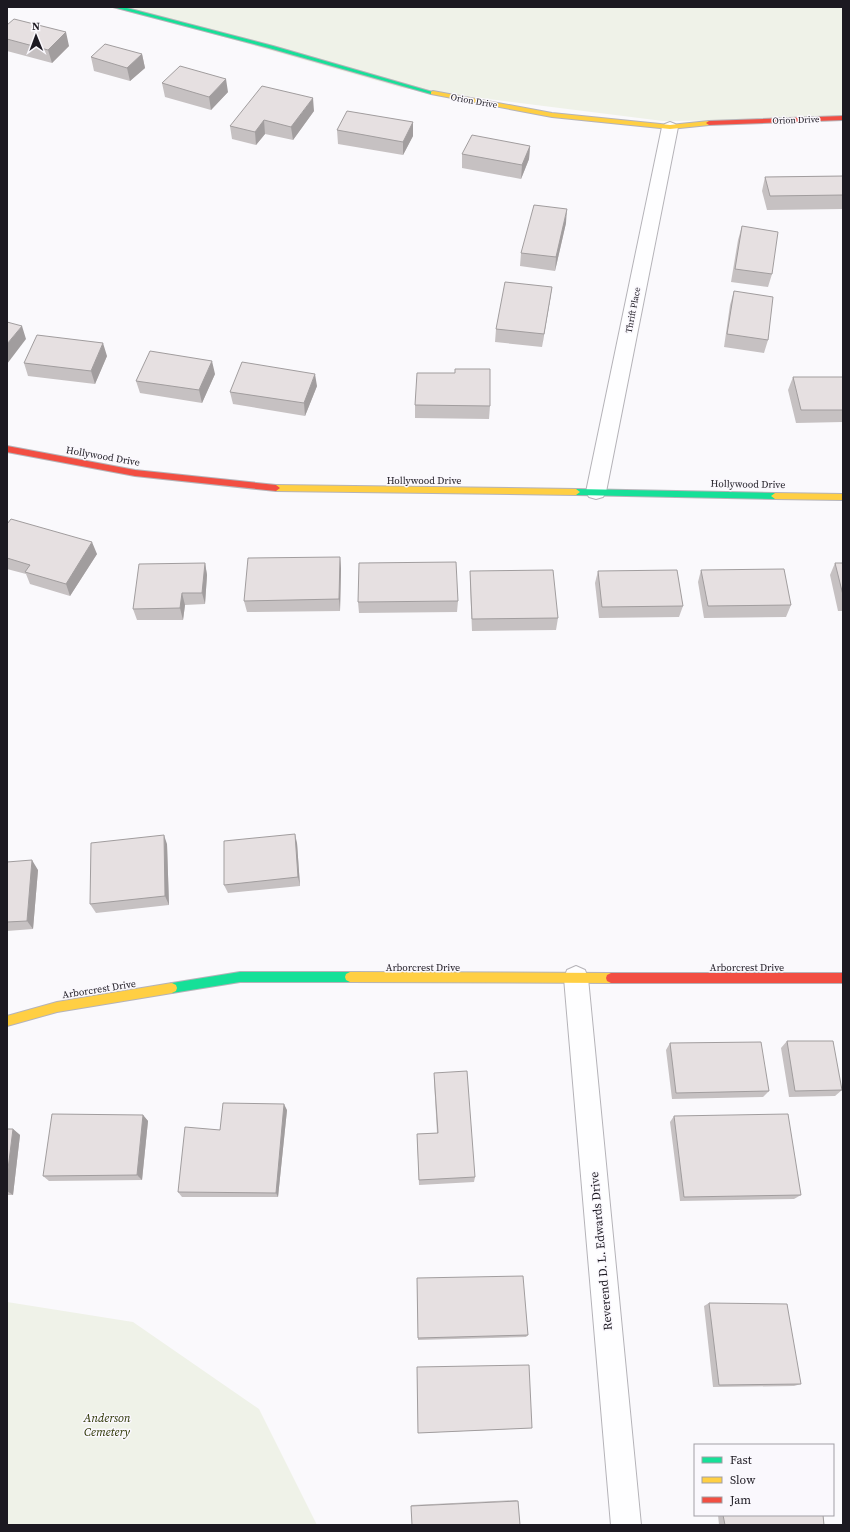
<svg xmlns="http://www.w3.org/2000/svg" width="850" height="1532" font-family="'Source Serif 4',serif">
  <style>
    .green { fill: #eff2e8 }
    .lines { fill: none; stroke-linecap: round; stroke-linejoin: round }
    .street-casing { stroke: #b5b3b8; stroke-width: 2 }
    .fast-casing { stroke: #b5b3b8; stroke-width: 2 }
    .slow-casing { stroke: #b5b3b8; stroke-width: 2 }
    .jam-casing { stroke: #b5b3b8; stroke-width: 2 }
    .street { fill: #fefeff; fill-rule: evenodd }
    .fast { fill: #16e098; fill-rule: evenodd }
    .slow { fill: #ffcf43; fill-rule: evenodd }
    .jam { fill: #f24e42; fill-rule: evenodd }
    .wall { fill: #c6c1c2 }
    .shaded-wall { fill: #a19d9e }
    .building { fill: #e6e0e1; stroke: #a19d9e }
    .labels { text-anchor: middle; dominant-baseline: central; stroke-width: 3; stroke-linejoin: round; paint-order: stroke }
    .far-street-label { font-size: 9px; fill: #1c1921; stroke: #faf8fd }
    .street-label { font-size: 10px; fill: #1c1921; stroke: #faf8fd }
    .near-street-label { font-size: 12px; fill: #1c1921; stroke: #faf8fd }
    .near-park-label { font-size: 12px; font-style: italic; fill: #2b3400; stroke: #faf8fd }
  </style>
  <rect width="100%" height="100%" fill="#faf9fc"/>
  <!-- green -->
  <path class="green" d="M 119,7 L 843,7 L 843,119 L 663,121 L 402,88 Z
    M 7,1302 L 133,1322 L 259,1409 L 317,1525 L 7,1525 Z"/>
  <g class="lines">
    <defs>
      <path id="street" d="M 670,122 L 675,124 L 678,127 L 606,492 L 603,497 L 596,499 L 589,497 L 586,492 L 662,127 L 665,124 Z
        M 576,966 L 585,970 L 588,978 L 641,1525 L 611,1525 L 564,978 L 567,970 Z"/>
      <path id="fast" d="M 113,7 L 123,7 L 273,46 L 436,93 L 431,94 L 269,48 Z
        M 576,489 L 775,493 L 779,496 L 775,499 L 576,495 L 572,492 Z
        M 240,972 L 350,972 L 354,974 L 355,977 L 354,980 L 350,982 L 240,982 L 172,993 L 168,991 L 167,988 L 168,985 L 172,983 Z"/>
      <path id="slow" d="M 433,91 L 552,113 L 670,125 L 709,121 L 712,123 L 709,125 L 670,129 L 552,117 L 431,94 L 431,92 Z
        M 276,485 L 576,489 L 580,492 L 576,495 L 276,491 L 272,488 Z
        M 775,493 L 843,494 L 843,500 L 775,499 L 771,496 Z
        M 350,972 L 611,973 L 615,975 L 616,978 L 615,981 L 611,983 L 350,982 L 346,980 L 345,977 L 346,974 Z
        M 172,983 L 176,985 L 177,988 L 176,991 L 172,993 L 57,1012 L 7,1026 L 7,1016 L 57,1002 Z"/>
      <path id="jam" d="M 843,116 L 843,120 L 709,125 L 706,123 L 709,121 Z
        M 7,446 L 135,470 L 276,485 L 280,488 L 276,491 L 135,476 L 7,452 Z
        M 611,973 L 843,973 L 843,983 L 611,983 L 607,981 L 606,978 L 607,975 Z"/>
    </defs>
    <!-- street casing -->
    <use href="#street" class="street-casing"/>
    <!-- fast casing -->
    <use href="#fast" class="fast-casing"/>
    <!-- slow casing -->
    <use href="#slow" class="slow-casing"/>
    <!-- jam casing -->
    <use href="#jam" class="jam-casing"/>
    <!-- street -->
    <use href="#street" class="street"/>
    <!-- fast -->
    <use href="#fast" class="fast"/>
    <!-- slow -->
    <use href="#slow" class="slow"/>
    <!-- jam -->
    <use href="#jam" class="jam"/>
  </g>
  <!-- wall -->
  <path class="wall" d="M 7,25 L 69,46 L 52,63 L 7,51 Z
    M 142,54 L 145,68 L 130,81 L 94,71 L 91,57 Z
    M 162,83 L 228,92 L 211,110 L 165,97 Z
    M 314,111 L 293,140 L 265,134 L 256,145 L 232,139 L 230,126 Z
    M 413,122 L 413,136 L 403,155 L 338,144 L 337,130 Z
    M 530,146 L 529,159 L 521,179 L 462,168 L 462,154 Z
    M 843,176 L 843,209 L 767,210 L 762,191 L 765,177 Z
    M 566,223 L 555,271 L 520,266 L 521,253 Z
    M 742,226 L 772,274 L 768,287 L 731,282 L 738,240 Z
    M 552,287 L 550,300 L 542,347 L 495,342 L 496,329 Z
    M 734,291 L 768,340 L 764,353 L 724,347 L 730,305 Z
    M 107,356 L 95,384 L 28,376 L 24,363 Z
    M 455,373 L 490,406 L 489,419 L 415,418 L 415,405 Z
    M 215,374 L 202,403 L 140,393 L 136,381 Z
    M 793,377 L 843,377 L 843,422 L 796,423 L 788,390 Z
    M 317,386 L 305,416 L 233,404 L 230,392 Z
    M 7,524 L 97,554 L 70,596 L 30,584 L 26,574 L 7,569 Z
    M 340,557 L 341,569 L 340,611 L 247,612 L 244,601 Z
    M 205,563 L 207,575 L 205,604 L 185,605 L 183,620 L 137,620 L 133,609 Z
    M 835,563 L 843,563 L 843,611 L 838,611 L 830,575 Z
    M 701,570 L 791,605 L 786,617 L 704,618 L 698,582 Z
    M 470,571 L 558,618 L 556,630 L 472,631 L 470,583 Z
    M 598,571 L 683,606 L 679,617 L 599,618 L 595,583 Z
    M 458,601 L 457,612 L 359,613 L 358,602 Z
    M 297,843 L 300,886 L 228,893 L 224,885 Z
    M 167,844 L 169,905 L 96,913 L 90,904 Z
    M 7,862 L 38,870 L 33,929 L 7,931 Z
    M 787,1041 L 842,1090 L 835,1096 L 789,1097 L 781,1048 Z
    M 670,1043 L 769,1091 L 763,1097 L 672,1099 L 666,1050 Z
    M 434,1073 L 475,1177 L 474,1182 L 419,1185 L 417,1134 L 437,1133 L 434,1080 Z
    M 287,1110 L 278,1197 L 182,1197 L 178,1192 L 220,1130 Z
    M 143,1115 L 148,1121 L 142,1180 L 49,1181 L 43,1176 Z
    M 674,1116 L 801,1195 L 794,1199 L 680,1201 L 670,1122 Z
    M 7,1129 L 13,1129 L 20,1135 L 13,1195 L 7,1195 Z
    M 417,1278 L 528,1335 L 526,1337 L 418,1340 Z
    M 709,1303 L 801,1384 L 794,1386 L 713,1387 L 704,1306 Z
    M 417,1367 L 532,1428 L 530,1428 L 418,1433 Z
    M 516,1500 L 518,1501 L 411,1506 L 412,1505 Z
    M 718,1515 L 823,1515 L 824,1525 L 719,1525 Z"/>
  <!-- shaded-wall -->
  <path class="shaded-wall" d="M 66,32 L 69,46 L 52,63 L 48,50 Z
    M 142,54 L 145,68 L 130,81 L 127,68 Z
    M 226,79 L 228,92 L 211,110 L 209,97 Z
    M 313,98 L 314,111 L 293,140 L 291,127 Z
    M 264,120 L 265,134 L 256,145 L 255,132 Z
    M 413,122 L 413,136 L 403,155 L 403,142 Z
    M 530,146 L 529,159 L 521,179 L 522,165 Z
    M 567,209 L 566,223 L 555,271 L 556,257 Z
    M 552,287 L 550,300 L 542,347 L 544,334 Z
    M 22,326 L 26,339 L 7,364 L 7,344 Z
    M 103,343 L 107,356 L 95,384 L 91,371 Z
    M 212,361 L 215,374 L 202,403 L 199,390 Z
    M 315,374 L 317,386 L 305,416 L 304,403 Z
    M 92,542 L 97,554 L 70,596 L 66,584 Z
    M 340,557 L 341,569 L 340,611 L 339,599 Z
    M 205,563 L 207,575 L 205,604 L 202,593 Z
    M 182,593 L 185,605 L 183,620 L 180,608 Z
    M 295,834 L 297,843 L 300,886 L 298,877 Z
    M 164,835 L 167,844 L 169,905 L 165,896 Z
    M 32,860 L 38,870 L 33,929 L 27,921 Z
    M 284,1104 L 287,1110 L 278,1197 L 276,1193 Z
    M 143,1115 L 148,1121 L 142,1180 L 137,1175 Z
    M 13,1129 L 20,1135 L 13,1195 L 7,1191 L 7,1177 Z"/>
  <!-- building -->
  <path class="building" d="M 14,19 L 66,32 L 48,50 L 7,39 L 7,25 Z
    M 105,44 L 142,54 L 127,68 L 91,57 Z
    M 180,66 L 226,79 L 209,97 L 162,83 Z
    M 262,86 L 313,98 L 291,127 L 264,120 L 255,132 L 230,126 Z
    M 347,111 L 413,122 L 403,142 L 337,130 Z
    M 472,135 L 530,146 L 522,165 L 462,154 Z
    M 843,176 L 843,195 L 770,196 L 765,177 Z
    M 534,205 L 567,209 L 556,257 L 521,253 Z
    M 742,226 L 778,232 L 772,274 L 735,269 Z
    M 505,282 L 552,287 L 544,334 L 496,329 Z
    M 734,291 L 773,297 L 768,340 L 727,334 Z
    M 7,322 L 22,326 L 7,344 Z
    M 37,335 L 103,343 L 91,371 L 24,363 Z
    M 150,351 L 212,361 L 199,390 L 136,381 Z
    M 242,362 L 315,374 L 304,403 L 230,392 Z
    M 455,369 L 490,369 L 490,406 L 415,405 L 417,373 L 455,373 Z
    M 793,377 L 843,377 L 843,410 L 801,410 Z
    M 11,519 L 92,542 L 66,584 L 25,572 L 30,565 L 7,558 L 7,524 Z
    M 340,557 L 339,599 L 244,601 L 248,558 Z
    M 456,562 L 458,601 L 358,602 L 359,563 Z
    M 205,563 L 202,593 L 182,593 L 180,608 L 133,609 L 139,564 Z
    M 835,563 L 843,563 L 843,595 Z
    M 784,569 L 791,605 L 708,606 L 701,570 Z
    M 553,570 L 558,618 L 472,619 L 470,571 Z
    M 677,570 L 683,606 L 602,607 L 598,571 Z
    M 295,834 L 298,877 L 224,885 L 224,841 Z
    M 164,835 L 165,896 L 90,904 L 91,843 Z
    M 32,860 L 27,921 L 7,922 L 7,862 Z
    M 787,1041 L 833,1041 L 842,1090 L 795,1091 Z
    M 761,1042 L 769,1091 L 676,1093 L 670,1043 Z
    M 467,1071 L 475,1177 L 419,1180 L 417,1134 L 438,1133 L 434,1073 Z
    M 223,1103 L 284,1104 L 276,1193 L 178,1192 L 185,1127 L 220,1130 Z
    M 52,1114 L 143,1115 L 137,1175 L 43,1176 Z
    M 788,1114 L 801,1195 L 684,1197 L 674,1116 Z
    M 7,1129 L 13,1129 L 7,1177 Z
    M 523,1276 L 528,1335 L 418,1338 L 417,1278 Z
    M 709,1303 L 787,1304 L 801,1384 L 719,1385 Z
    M 529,1365 L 532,1428 L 418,1433 L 417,1367 Z
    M 518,1501 L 520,1525 L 412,1525 L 411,1506 Z
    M 723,1515 L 823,1515 L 824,1525 L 725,1525 Z"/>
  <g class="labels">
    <!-- far-street labels -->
    <g class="far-street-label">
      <text transform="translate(474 101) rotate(10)">Orion Drive</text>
      <text transform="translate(796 120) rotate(-2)">Orion Drive</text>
      <text transform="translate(633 310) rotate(-79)">Thrift Place</text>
    </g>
    <!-- street labels -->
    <g class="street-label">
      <text transform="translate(103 456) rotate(10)">Hollywood Drive</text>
      <text x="424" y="480">Hollywood Drive</text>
      <text transform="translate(748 484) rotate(1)">Hollywood Drive</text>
      <text x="423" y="967">Arborcrest Drive</text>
      <text x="747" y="967">Arborcrest Drive</text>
      <text transform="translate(99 989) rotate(-9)">Arborcrest Drive</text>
    </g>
    <!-- near-street labels -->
    <g class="near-street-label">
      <text transform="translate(601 1251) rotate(-95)">Reverend D. L. Edwards Drive</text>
    </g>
    <!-- near-park labels -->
    <g class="near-park-label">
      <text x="107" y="1418">Anderson<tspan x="107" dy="14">Cemetery</tspan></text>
    </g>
  </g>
  <!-- border -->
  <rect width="850" height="1532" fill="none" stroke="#1c1921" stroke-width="16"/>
  <!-- legend -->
  <rect x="694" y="1444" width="140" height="72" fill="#faf8fd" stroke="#a19fa5"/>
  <rect x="702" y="1457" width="20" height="6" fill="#16e098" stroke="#a19fa5"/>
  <text x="730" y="1464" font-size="12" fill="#1c1921">Fast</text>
  <rect x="702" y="1477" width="20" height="6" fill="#ffcf43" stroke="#a19fa5"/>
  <text x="730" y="1484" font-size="12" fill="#1c1921">Slow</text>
  <rect x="702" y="1497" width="20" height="6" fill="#f24e42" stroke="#a19fa5"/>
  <text x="730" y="1504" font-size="12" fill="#1c1921">Jam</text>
  <!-- north arrow -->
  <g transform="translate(36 36) rotate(359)" stroke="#faf8fd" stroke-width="3" paint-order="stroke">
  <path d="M0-3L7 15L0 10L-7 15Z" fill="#1c1921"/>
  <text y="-6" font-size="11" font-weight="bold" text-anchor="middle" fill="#1c1921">N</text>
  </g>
</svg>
